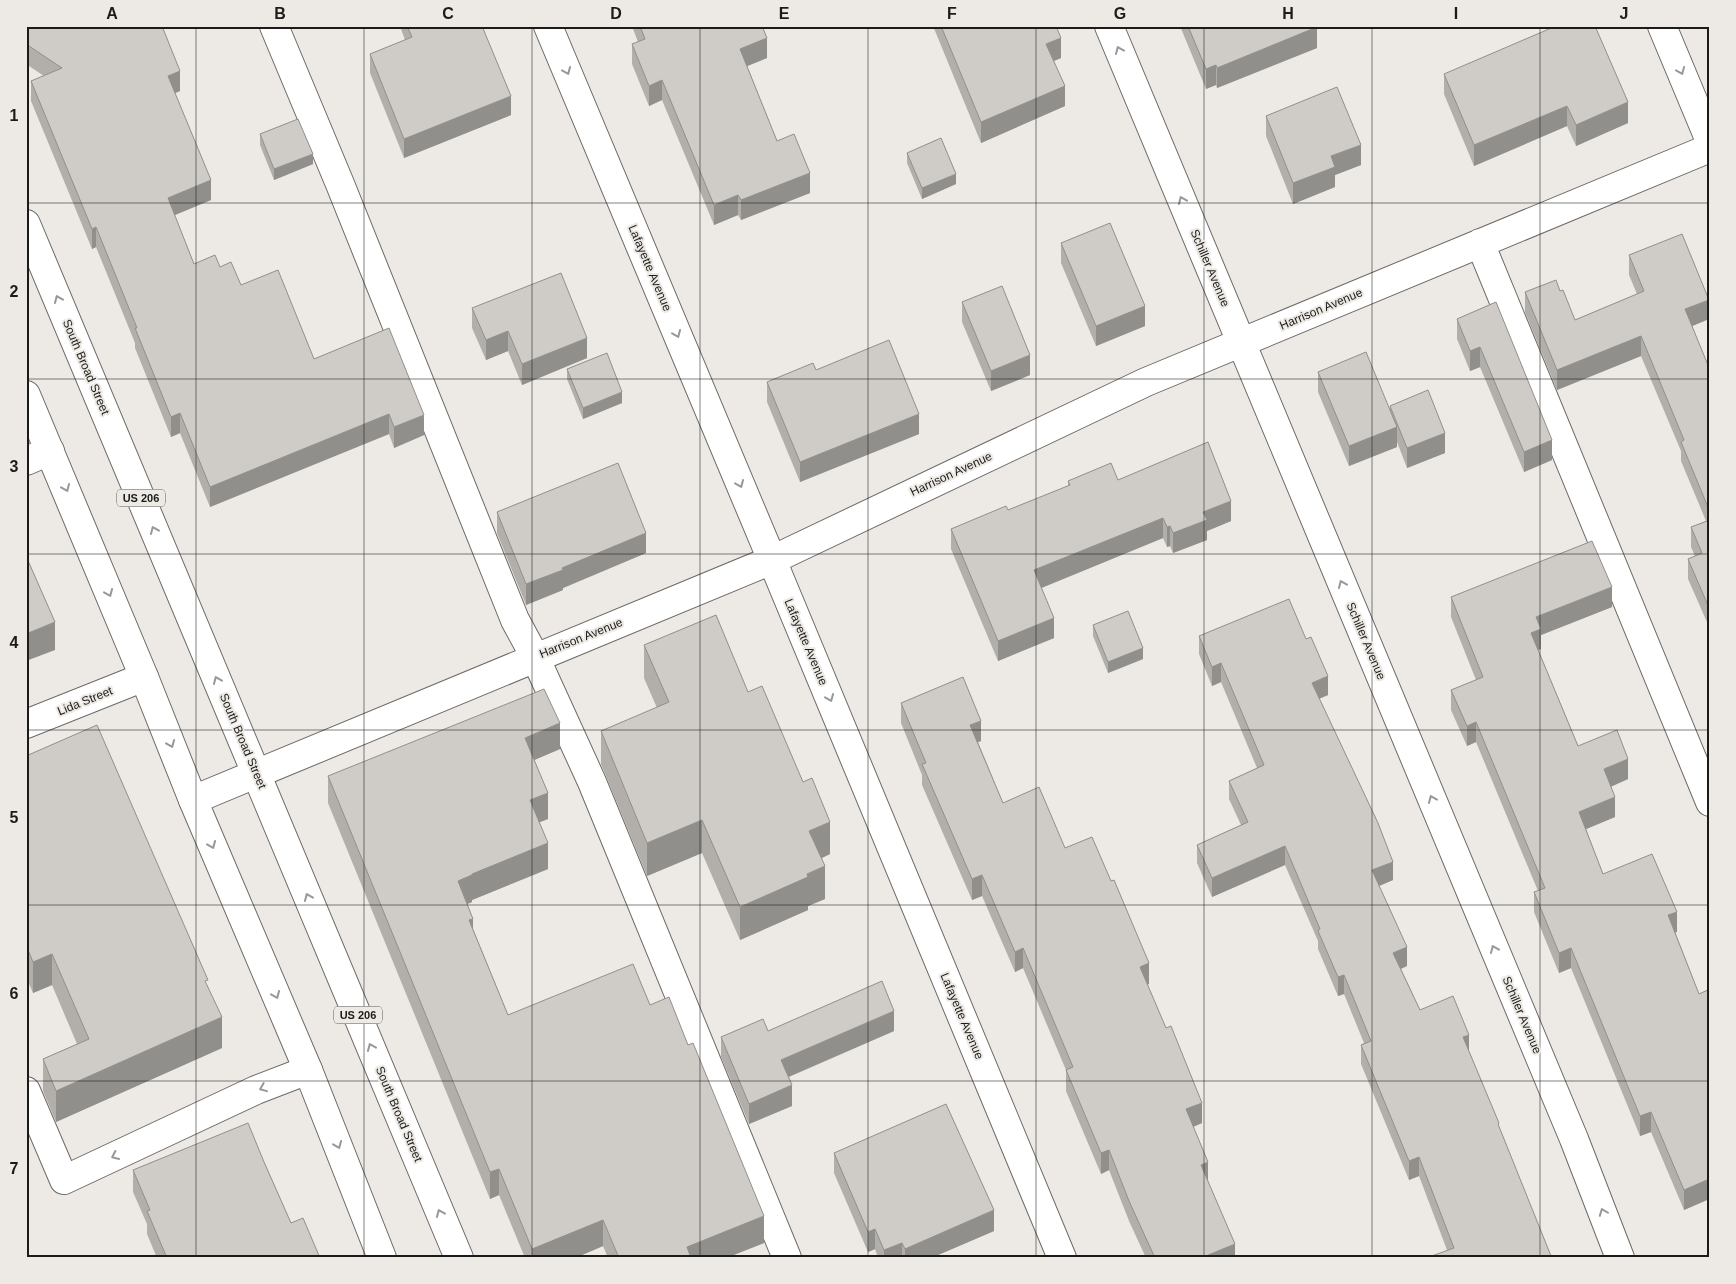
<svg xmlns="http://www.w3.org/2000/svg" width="1736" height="1284" font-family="Helvetica,sans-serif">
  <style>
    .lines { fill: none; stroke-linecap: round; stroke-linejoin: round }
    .minor-casing { stroke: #6d6a66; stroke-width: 30 }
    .major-casing { stroke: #6d6a66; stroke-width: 30 }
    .minor { stroke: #fff; stroke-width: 28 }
    .major { stroke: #fff; stroke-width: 28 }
    .wall { fill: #b2afab }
    .shaded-wall { fill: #918f8b }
    .building { fill: #cfccc7; stroke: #918f8b }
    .oneway { stroke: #999898 }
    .grid { fill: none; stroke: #1c1b19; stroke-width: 1; stroke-opacity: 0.55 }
    .labels { text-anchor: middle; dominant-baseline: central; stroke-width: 4; stroke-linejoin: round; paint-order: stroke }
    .shield { fill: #edeae5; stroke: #5b5956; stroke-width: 1 }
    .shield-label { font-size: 11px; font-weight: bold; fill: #1c1b19 }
    .street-label { font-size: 12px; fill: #1c1b19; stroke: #edeae5 }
    .neatline { fill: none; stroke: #1c1b19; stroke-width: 2 }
    .grid-label { font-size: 16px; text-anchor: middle; font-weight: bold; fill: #1c1b19 }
  </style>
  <rect width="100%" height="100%" fill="#edeae5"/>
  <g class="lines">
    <defs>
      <path id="minor" d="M 274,26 L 340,184 L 515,620 L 535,657 L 592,782 L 787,1258
        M 548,26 L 772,560 L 1062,1258
        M 1109,26 L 1574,1139 L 1620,1258
        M 1662,26 L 1710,141
        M 1480,243 L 1710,802
        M 26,461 L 50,451
        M 26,724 L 144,677
        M 193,800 L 772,560 L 1146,382 L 1710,148
        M 26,1091 L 64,1180 L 256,1090 L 308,1070"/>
      <path id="major" d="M 26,224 L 459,1258
        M 26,395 L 144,677 L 193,800 L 308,1070 L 382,1258"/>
    </defs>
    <!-- minor casing -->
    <use href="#minor" class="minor-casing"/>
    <!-- major casing -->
    <use href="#major" class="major-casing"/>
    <!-- minor -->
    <use href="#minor" class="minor"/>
    <!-- major -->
    <use href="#major" class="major"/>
  </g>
  <!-- wall -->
  <path class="wall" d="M 26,26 L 180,91 L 175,93 L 211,200 L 174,215 L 194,264 L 220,267 L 241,285 L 314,359 L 424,435 L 394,448 L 389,434 L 210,507 L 180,433 L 171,437 L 135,348 L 135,343 L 96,247 L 92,249 L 31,101 L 31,81 L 44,76 L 26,64 Z
    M 400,26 L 482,26 L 511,115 L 404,158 L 370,73 L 370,54 L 405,40 Z
    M 632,26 L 762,26 L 767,58 L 747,66 L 777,141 L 810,193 L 741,220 L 738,215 L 714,225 L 662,100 L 649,106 L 632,64 L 632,44 L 638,42 Z
    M 933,26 L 1056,26 L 1061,58 L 1054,61 L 1065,106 L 981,143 Z
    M 1180,26 L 1317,26 L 1317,48 L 1217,88 L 1216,85 L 1206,89 Z
    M 1444,74 L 1628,123 L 1576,146 L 1567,126 L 1474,166 L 1444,94 Z
    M 1266,116 L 1361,165 L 1335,175 L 1335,187 L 1293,204 L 1266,136 Z
    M 260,134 L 313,164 L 274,180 L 260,145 Z
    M 907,153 L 956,184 L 922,199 L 907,163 Z
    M 1061,243 L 1145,326 L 1096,346 L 1061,263 Z
    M 1629,255 L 1709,319 L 1692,326 L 1710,370 L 1710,629 L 1688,579 L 1688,559 L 1695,556 L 1691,547 L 1691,527 L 1706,521 L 1681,461 L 1681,451 L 1641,356 L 1557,390 L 1525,312 L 1525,292 L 1560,291 L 1575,320 L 1637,294 L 1629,275 Z
    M 962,302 L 1030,375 L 991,391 L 962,322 Z
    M 1496,302 L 1552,460 L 1524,472 L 1480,367 L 1470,371 L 1457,339 L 1457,319 Z
    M 472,308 L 587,358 L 522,385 L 508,351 L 486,360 L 472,328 Z
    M 567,369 L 622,403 L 583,419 L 567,379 Z
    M 816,370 L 919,434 L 800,482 L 767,402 L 767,382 Z
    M 1318,372 L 1390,411 L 1390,406 L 1445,453 L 1407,468 L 1397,442 L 1397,447 L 1349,466 L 1318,392 Z
    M 1118,480 L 1231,521 L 1207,531 L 1207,540 L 1173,553 L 1170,546 L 1167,547 L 1163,538 L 1041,588 L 1054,638 L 998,661 L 951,549 L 951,529 L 1008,510 L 1068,486 L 1068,481 Z
    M 497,512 L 646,553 L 563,588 L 563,590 L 526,605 L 497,533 Z
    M 1451,597 L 1612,607 L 1541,635 L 1541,649 L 1538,650 L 1578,746 L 1628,779 L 1611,786 L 1615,817 L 1586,829 L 1603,874 L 1677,932 L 1675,932 L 1699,994 L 1710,989 L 1710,1206 L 1707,1200 L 1684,1210 L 1651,1132 L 1640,1136 L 1571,968 L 1559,973 L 1534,912 L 1534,892 L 1538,891 L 1476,742 L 1467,746 L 1451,710 L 1451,690 L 1476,680 L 1451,617 Z
    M 1093,625 L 1143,659 L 1108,673 L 1093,636 Z
    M 1199,636 L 1328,695 L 1319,698 L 1393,880 L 1379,886 L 1407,966 L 1401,969 L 1420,1010 L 1469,1051 L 1551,1258 L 1447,1250 L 1419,1176 L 1409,1180 L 1361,1064 L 1361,1045 L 1364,1043 L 1344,994 L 1338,996 L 1318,949 L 1318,941 L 1285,865 L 1212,897 L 1197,863 L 1197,845 L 1241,825 L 1229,799 L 1229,781 L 1257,768 L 1221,682 L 1212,686 L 1199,654 Z
    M 644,645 L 748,692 L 830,854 L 822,858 L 825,899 L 808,906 L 808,910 L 740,940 L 702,853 L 647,876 L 601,764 L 601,731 L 657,708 L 644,678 Z
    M 901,703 L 981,741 L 978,742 L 1003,803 L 1065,848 L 1149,984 L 1147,984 L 1202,1123 L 1193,1127 L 1208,1182 L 1235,1258 L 1146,1258 L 1129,1221 L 1109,1170 L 1101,1174 L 1066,1091 L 1066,1070 L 1023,968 L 1015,972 L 982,896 L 972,900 L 922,785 L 922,775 L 901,723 Z
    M 560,749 L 534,760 L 548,819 L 539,822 L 548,869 L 472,900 L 472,902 L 467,904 L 473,929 L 508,1015 L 650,1005 L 764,1243 L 726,1258 L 608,1258 L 603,1246 L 575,1258 L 525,1258 L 499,1195 L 490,1199 L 328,803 L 328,776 Z
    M 26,756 L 208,987 L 222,1048 L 56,1122 L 43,1091 L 43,1059 L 77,1044 L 52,985 L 33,993 L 26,977 Z
    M 768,1031 L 894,1031 L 789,1077 L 792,1106 L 749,1124 L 721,1057 L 721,1037 Z
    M 834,1153 L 994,1231 L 931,1258 L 878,1258 L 875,1249 L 868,1252 L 834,1173 Z
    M 264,1162 L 291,1223 L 320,1258 L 157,1258 L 147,1234 L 147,1224 L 133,1192 L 133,1170 Z"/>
  <!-- shaded-wall -->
  <path class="shaded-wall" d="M 1317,27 L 1317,48 L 1217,88 L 1217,68 Z
    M 767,38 L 767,58 L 740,69 L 740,49 Z
    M 1061,38 L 1061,58 L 1046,64 L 1046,44 Z
    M 1216,65 L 1216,85 L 1206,89 L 1206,69 Z
    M 180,71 L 180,91 L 168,96 L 168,76 Z
    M 662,80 L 662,100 L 649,106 L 649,86 Z
    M 1065,86 L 1065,106 L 981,143 L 981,122 Z
    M 511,96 L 511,115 L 404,158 L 404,139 Z
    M 1628,102 L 1628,123 L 1576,146 L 1576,125 Z
    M 1567,106 L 1567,126 L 1474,166 L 1474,145 Z
    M 1361,145 L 1361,165 L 1335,175 L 1335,187 L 1293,204 L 1293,183 L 1331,156 Z
    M 313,154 L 313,164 L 274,180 L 274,169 Z
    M 810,173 L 810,193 L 741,220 L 741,200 Z
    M 956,174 L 956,184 L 922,199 L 922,188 Z
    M 211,180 L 211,200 L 168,218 L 168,198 Z
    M 738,195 L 738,215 L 714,225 L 714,205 Z
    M 96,227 L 96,247 L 92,249 L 92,229 Z
    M 1709,300 L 1709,319 L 1685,329 L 1685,309 Z
    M 1145,306 L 1145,326 L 1096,346 L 1096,326 Z
    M 508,331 L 508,351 L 486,360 L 486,340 Z
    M 1641,336 L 1641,356 L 1557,390 L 1557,370 Z
    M 587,338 L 587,358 L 522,385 L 522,364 Z
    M 1480,347 L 1480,367 L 1470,371 L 1470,351 Z
    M 1030,355 L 1030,375 L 991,391 L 991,371 Z
    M 622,392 L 622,403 L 583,419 L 583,408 Z
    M 180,413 L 180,433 L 171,437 L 171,417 Z
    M 389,414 L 389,434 L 210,507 L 210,487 Z
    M 919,414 L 919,434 L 800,482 L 800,462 Z
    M 424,415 L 424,435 L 394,448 L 394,427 Z
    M 1397,427 L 1397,447 L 1349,466 L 1349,446 Z
    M 1445,433 L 1445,453 L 1407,468 L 1407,448 Z
    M 1552,440 L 1552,460 L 1524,472 L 1524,452 Z
    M 1231,501 L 1231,521 L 1207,531 L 1207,540 L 1173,553 L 1173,533 L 1203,512 Z
    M 1163,518 L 1163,538 L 1034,591 L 1034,570 Z
    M 1170,526 L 1170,546 L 1167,547 L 1167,527 Z
    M 646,533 L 646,553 L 563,588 L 563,590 L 526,605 L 526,584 L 562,568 Z
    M 1612,587 L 1612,607 L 1541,635 L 1541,649 L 1531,653 L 1531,633 L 1536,617 Z
    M 1054,618 L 1054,638 L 998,661 L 998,641 Z
    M 55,622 L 55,650 L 26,661 L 26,634 Z
    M 1143,648 L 1143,659 L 1108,673 L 1108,662 Z
    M 1221,663 L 1221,682 L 1212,686 L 1212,667 Z
    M 1328,676 L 1328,695 L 1312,702 L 1312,683 Z
    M 981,721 L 981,741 L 970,745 L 970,725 Z
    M 1476,722 L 1476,742 L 1467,746 L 1467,726 Z
    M 560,723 L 560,749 L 525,764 L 525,738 Z
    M 1628,759 L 1628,779 L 1604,790 L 1604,769 Z
    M 548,793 L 548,819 L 530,826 L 530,800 Z
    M 1615,797 L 1615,817 L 1579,832 L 1579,812 Z
    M 702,820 L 702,853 L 647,876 L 647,843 Z
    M 830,822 L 830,854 L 809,864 L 809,831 Z
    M 548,843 L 548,869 L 472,900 L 472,902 L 458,908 L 458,881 L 472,874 Z
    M 1285,846 L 1285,865 L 1212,897 L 1212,878 Z
    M 1393,862 L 1393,880 L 1372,889 L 1372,870 Z
    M 825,866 L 825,899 L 808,906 L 808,910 L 740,940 L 740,907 Z
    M 982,875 L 982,896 L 972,900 L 972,879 Z
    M 1677,912 L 1677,932 L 1668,935 L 1668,915 Z
    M 473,919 L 473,945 L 469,920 Z
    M 1407,947 L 1407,966 L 1393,972 L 1393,953 Z
    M 1023,948 L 1023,968 L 1015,972 L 1015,952 Z
    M 1571,948 L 1571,968 L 1559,973 L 1559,953 Z
    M 52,954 L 52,985 L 33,993 L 33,962 Z
    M 1149,963 L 1149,984 L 1140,988 L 1140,967 Z
    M 1344,975 L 1344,994 L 1338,996 L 1338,977 Z
    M 894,1011 L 894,1031 L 781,1080 L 781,1060 Z
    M 222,1017 L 222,1048 L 56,1122 L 56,1091 Z
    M 1469,1035 L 1469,1053 L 1463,1037 Z
    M 792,1085 L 792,1106 L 749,1124 L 749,1104 Z
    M 1202,1103 L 1202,1123 L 1186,1130 L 1186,1109 Z
    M 1651,1112 L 1651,1132 L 1640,1136 L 1640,1116 Z
    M 1109,1150 L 1109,1170 L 1101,1174 L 1101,1153 Z
    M 1419,1157 L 1419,1176 L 1409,1180 L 1409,1161 Z
    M 1208,1162 L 1208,1182 L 1201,1185 L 1201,1165 Z
    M 499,1169 L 499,1195 L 490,1199 L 490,1172 Z
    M 1707,1180 L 1707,1200 L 1684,1210 L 1684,1190 Z
    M 994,1210 L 994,1231 L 931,1258 L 905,1258 L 905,1249 Z
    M 764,1216 L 764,1243 L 726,1258 L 687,1258 L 687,1247 Z
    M 603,1220 L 603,1246 L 575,1258 L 532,1258 L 532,1249 Z
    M 875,1229 L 875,1249 L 868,1252 L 868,1232 Z
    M 902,1243 L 902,1258 L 884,1258 L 884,1250 Z
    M 1235,1244 L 1235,1258 L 1201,1258 Z"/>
  <!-- building -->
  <path class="building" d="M 26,26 L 162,26 L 180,71 L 168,76 L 211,180 L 168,198 L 194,264 L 215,255 L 220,267 L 231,262 L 241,285 L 278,270 L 314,359 L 389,328 L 424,415 L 394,427 L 389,414 L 210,487 L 180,413 L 171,417 L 135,328 L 137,328 L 96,227 L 92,229 L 31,81 L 62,68 L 26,44 Z
    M 407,26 L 482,26 L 511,96 L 404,139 L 370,54 L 412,37 Z
    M 640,26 L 762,26 L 767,38 L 740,49 L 777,141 L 794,134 L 810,173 L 741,200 L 738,195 L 714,205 L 662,80 L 649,86 L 632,44 L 645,39 Z
    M 941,26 L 1056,26 L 1061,38 L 1046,44 L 1065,86 L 981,122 Z
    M 1188,26 L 1317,26 L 1317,27 L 1217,68 L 1216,65 L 1206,69 Z
    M 1556,26 L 1595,26 L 1628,102 L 1576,125 L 1567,106 L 1474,145 L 1444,74 Z
    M 1337,87 L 1361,145 L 1331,156 L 1335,167 L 1293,183 L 1266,116 Z
    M 298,119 L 313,154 L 274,169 L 260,134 Z
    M 941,138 L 956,174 L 922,188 L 907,153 Z
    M 1110,223 L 1145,306 L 1096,326 L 1061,243 Z
    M 1682,234 L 1709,300 L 1685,309 L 1710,370 L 1710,512 L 1681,442 L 1684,440 L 1641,336 L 1557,370 L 1525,292 L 1556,280 L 1560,291 L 1563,290 L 1575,320 L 1644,291 L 1629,255 Z
    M 561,273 L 587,338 L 522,364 L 508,331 L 486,340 L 472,308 Z
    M 1002,286 L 1030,355 L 991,371 L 962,302 Z
    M 1496,302 L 1552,440 L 1524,452 L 1480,347 L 1470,351 L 1457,319 Z
    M 889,340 L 919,414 L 800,462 L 767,382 L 813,363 L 816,370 Z
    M 1366,352 L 1397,427 L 1349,446 L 1318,372 Z
    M 607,353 L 622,392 L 583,408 L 567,369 Z
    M 1428,390 L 1445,433 L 1407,448 L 1390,406 Z
    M 1208,442 L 1231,501 L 1203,512 L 1207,520 L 1173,533 L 1170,526 L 1167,527 L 1163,518 L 1034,570 L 1054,618 L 998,641 L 951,529 L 1006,506 L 1008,510 L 1070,485 L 1068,481 L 1111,463 L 1118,480 Z
    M 618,463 L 646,533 L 562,568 L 563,570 L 526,584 L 497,512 Z
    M 1710,520 L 1710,610 L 1688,559 L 1702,553 L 1691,527 Z
    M 1592,541 L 1612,587 L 1536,617 L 1541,629 L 1531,633 L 1578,746 L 1617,730 L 1628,759 L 1604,769 L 1615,797 L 1579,812 L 1603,874 L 1652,854 L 1677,912 L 1668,915 L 1699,994 L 1710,989 L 1710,1186 L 1707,1180 L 1684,1190 L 1651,1112 L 1640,1116 L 1571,948 L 1559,953 L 1534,892 L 1545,888 L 1476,722 L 1467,726 L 1451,690 L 1483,677 L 1451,597 Z
    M 26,556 L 55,622 L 26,634 Z
    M 1289,599 L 1306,639 L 1311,637 L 1328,676 L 1312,683 L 1378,823 L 1393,862 L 1372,870 L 1407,947 L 1393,953 L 1420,1010 L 1453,996 L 1469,1035 L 1463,1037 L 1499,1123 L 1498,1124 L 1551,1256 L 1547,1258 L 1426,1258 L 1454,1248 L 1419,1157 L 1409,1161 L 1361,1045 L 1371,1041 L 1344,975 L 1338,977 L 1318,931 L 1320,929 L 1285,846 L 1212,878 L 1197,845 L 1248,822 L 1229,781 L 1264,765 L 1221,663 L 1212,667 L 1199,636 Z
    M 1128,611 L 1143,648 L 1108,662 L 1093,625 Z
    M 716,615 L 748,692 L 762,686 L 803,782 L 812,778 L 830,822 L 809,831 L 825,866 L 807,874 L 808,877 L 740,907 L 702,820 L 647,843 L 601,731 L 669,702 L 644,645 Z
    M 963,677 L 981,721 L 970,725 L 1003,803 L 1039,787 L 1065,848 L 1092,837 L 1111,881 L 1114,880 L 1149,963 L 1140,967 L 1166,1028 L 1171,1026 L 1202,1103 L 1186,1109 L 1208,1162 L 1201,1165 L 1235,1244 L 1201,1258 L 1155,1258 L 1129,1201 L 1109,1150 L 1101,1153 L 1066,1070 L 1073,1067 L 1023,948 L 1015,952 L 982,875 L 972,879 L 922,764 L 926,763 L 901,703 Z
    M 544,689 L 560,723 L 525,738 L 548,793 L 530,800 L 548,843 L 472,874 L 472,875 L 458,881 L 473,919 L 469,920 L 508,1015 L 633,964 L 650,1005 L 669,997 L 688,1045 L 693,1043 L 764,1216 L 687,1247 L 691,1258 L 619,1258 L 603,1220 L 532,1249 L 499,1169 L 490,1172 L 328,776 Z
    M 97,725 L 208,980 L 205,981 L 222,1017 L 56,1091 L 43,1059 L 89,1039 L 52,954 L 33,962 L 26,945 L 26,756 Z
    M 882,981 L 894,1011 L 781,1060 L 792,1085 L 749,1104 L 721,1037 L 763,1019 L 768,1031 Z
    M 946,1104 L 994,1210 L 905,1249 L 902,1243 L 884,1250 L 875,1229 L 868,1232 L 834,1153 Z
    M 248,1123 L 264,1162 L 291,1223 L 303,1218 L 320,1258 L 167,1258 L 147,1211 L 150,1210 L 133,1170 Z"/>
  <!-- one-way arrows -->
  <defs><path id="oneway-chevron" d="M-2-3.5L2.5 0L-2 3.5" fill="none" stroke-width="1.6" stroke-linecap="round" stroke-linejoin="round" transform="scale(1.25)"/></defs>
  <g class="oneway">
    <use href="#oneway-chevron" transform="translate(1119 50) rotate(-113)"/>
    <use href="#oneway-chevron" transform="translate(567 71) rotate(67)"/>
    <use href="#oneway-chevron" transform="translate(1681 71) rotate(68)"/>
    <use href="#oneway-chevron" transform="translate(1182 200) rotate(-113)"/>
    <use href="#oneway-chevron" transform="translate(58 299) rotate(-113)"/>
    <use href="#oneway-chevron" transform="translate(677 334) rotate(67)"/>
    <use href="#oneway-chevron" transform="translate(740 484) rotate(67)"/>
    <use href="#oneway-chevron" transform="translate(66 488) rotate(67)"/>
    <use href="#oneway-chevron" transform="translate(154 530) rotate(-113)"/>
    <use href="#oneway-chevron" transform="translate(1342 584) rotate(-113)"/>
    <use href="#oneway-chevron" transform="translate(109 593) rotate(67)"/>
    <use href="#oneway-chevron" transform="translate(217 680) rotate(-113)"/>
    <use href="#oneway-chevron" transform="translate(830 698) rotate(67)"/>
    <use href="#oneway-chevron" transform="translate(171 744) rotate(68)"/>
    <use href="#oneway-chevron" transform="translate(1432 799) rotate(-113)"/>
    <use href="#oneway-chevron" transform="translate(212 845) rotate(67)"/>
    <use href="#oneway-chevron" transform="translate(308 897) rotate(-113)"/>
    <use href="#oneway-chevron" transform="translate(1494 949) rotate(-113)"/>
    <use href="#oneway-chevron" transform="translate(276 995) rotate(67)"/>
    <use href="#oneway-chevron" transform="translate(371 1047) rotate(-113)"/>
    <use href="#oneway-chevron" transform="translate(263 1088) rotate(158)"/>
    <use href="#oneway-chevron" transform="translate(338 1145) rotate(68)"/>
    <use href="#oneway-chevron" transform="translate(115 1156) rotate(155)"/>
    <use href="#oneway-chevron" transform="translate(1603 1212) rotate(-111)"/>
    <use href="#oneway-chevron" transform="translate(440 1213) rotate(-113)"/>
  </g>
  <!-- grid -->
  <path class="grid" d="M 196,26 L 196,1258M 364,26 L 364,1258M 532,26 L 532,1258M 700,26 L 700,1258M 868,26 L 868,1258M 1036,26 L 1036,1258M 1204,26 L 1204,1258M 1372,26 L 1372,1258M 1540,26 L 1540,1258M 26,203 L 1710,203M 26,379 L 1710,379M 26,554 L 1710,554M 26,730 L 1710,730M 26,905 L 1710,905M 26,1081 L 1710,1081"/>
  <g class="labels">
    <!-- shield labels -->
    <g class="shield">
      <rect x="117" y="489.5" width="48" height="17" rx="4"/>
      <rect x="334" y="1006.5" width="48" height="17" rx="4"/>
    </g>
    <g class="shield-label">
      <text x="141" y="498">US 206</text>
      <text x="358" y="1015">US 206</text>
    </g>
    <!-- street labels -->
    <g class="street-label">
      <text transform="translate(650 268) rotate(67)">Lafayette Avenue</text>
      <text transform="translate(1210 268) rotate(67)">Schiller Avenue</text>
      <text transform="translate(1321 309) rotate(-23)">Harrison Avenue</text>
      <text transform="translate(86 367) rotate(67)">South Broad Street</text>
      <text transform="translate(951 474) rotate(-25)">Harrison Avenue</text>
      <text transform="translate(581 638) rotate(-22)">Harrison Avenue</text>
      <text transform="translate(1366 641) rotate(67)">Schiller Avenue</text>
      <text transform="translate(806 642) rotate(67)">Lafayette Avenue</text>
      <text transform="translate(85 701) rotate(-22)">Lida Street</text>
      <text transform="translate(243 741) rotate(67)">South Broad Street</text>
      <text transform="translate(1522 1015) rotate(67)">Schiller Avenue</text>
      <text transform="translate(962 1016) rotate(67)">Lafayette Avenue</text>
      <text transform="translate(399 1114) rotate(67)">South Broad Street</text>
    </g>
  </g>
  <!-- border -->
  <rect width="1736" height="1284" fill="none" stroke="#edeae5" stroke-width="55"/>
  <rect x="28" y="28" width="1680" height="1228" class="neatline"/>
  <g class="grid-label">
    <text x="112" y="19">A</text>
    <text x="280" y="19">B</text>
    <text x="448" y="19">C</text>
    <text x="616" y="19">D</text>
    <text x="784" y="19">E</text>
    <text x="952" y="19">F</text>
    <text x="1120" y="19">G</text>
    <text x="1288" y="19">H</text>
    <text x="1456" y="19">I</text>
    <text x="1624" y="19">J</text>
    <text x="14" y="121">1</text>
    <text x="14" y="297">2</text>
    <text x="14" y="472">3</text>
    <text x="14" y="648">4</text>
    <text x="14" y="823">5</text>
    <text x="14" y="999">6</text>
    <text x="14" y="1174">7</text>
  </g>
</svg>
